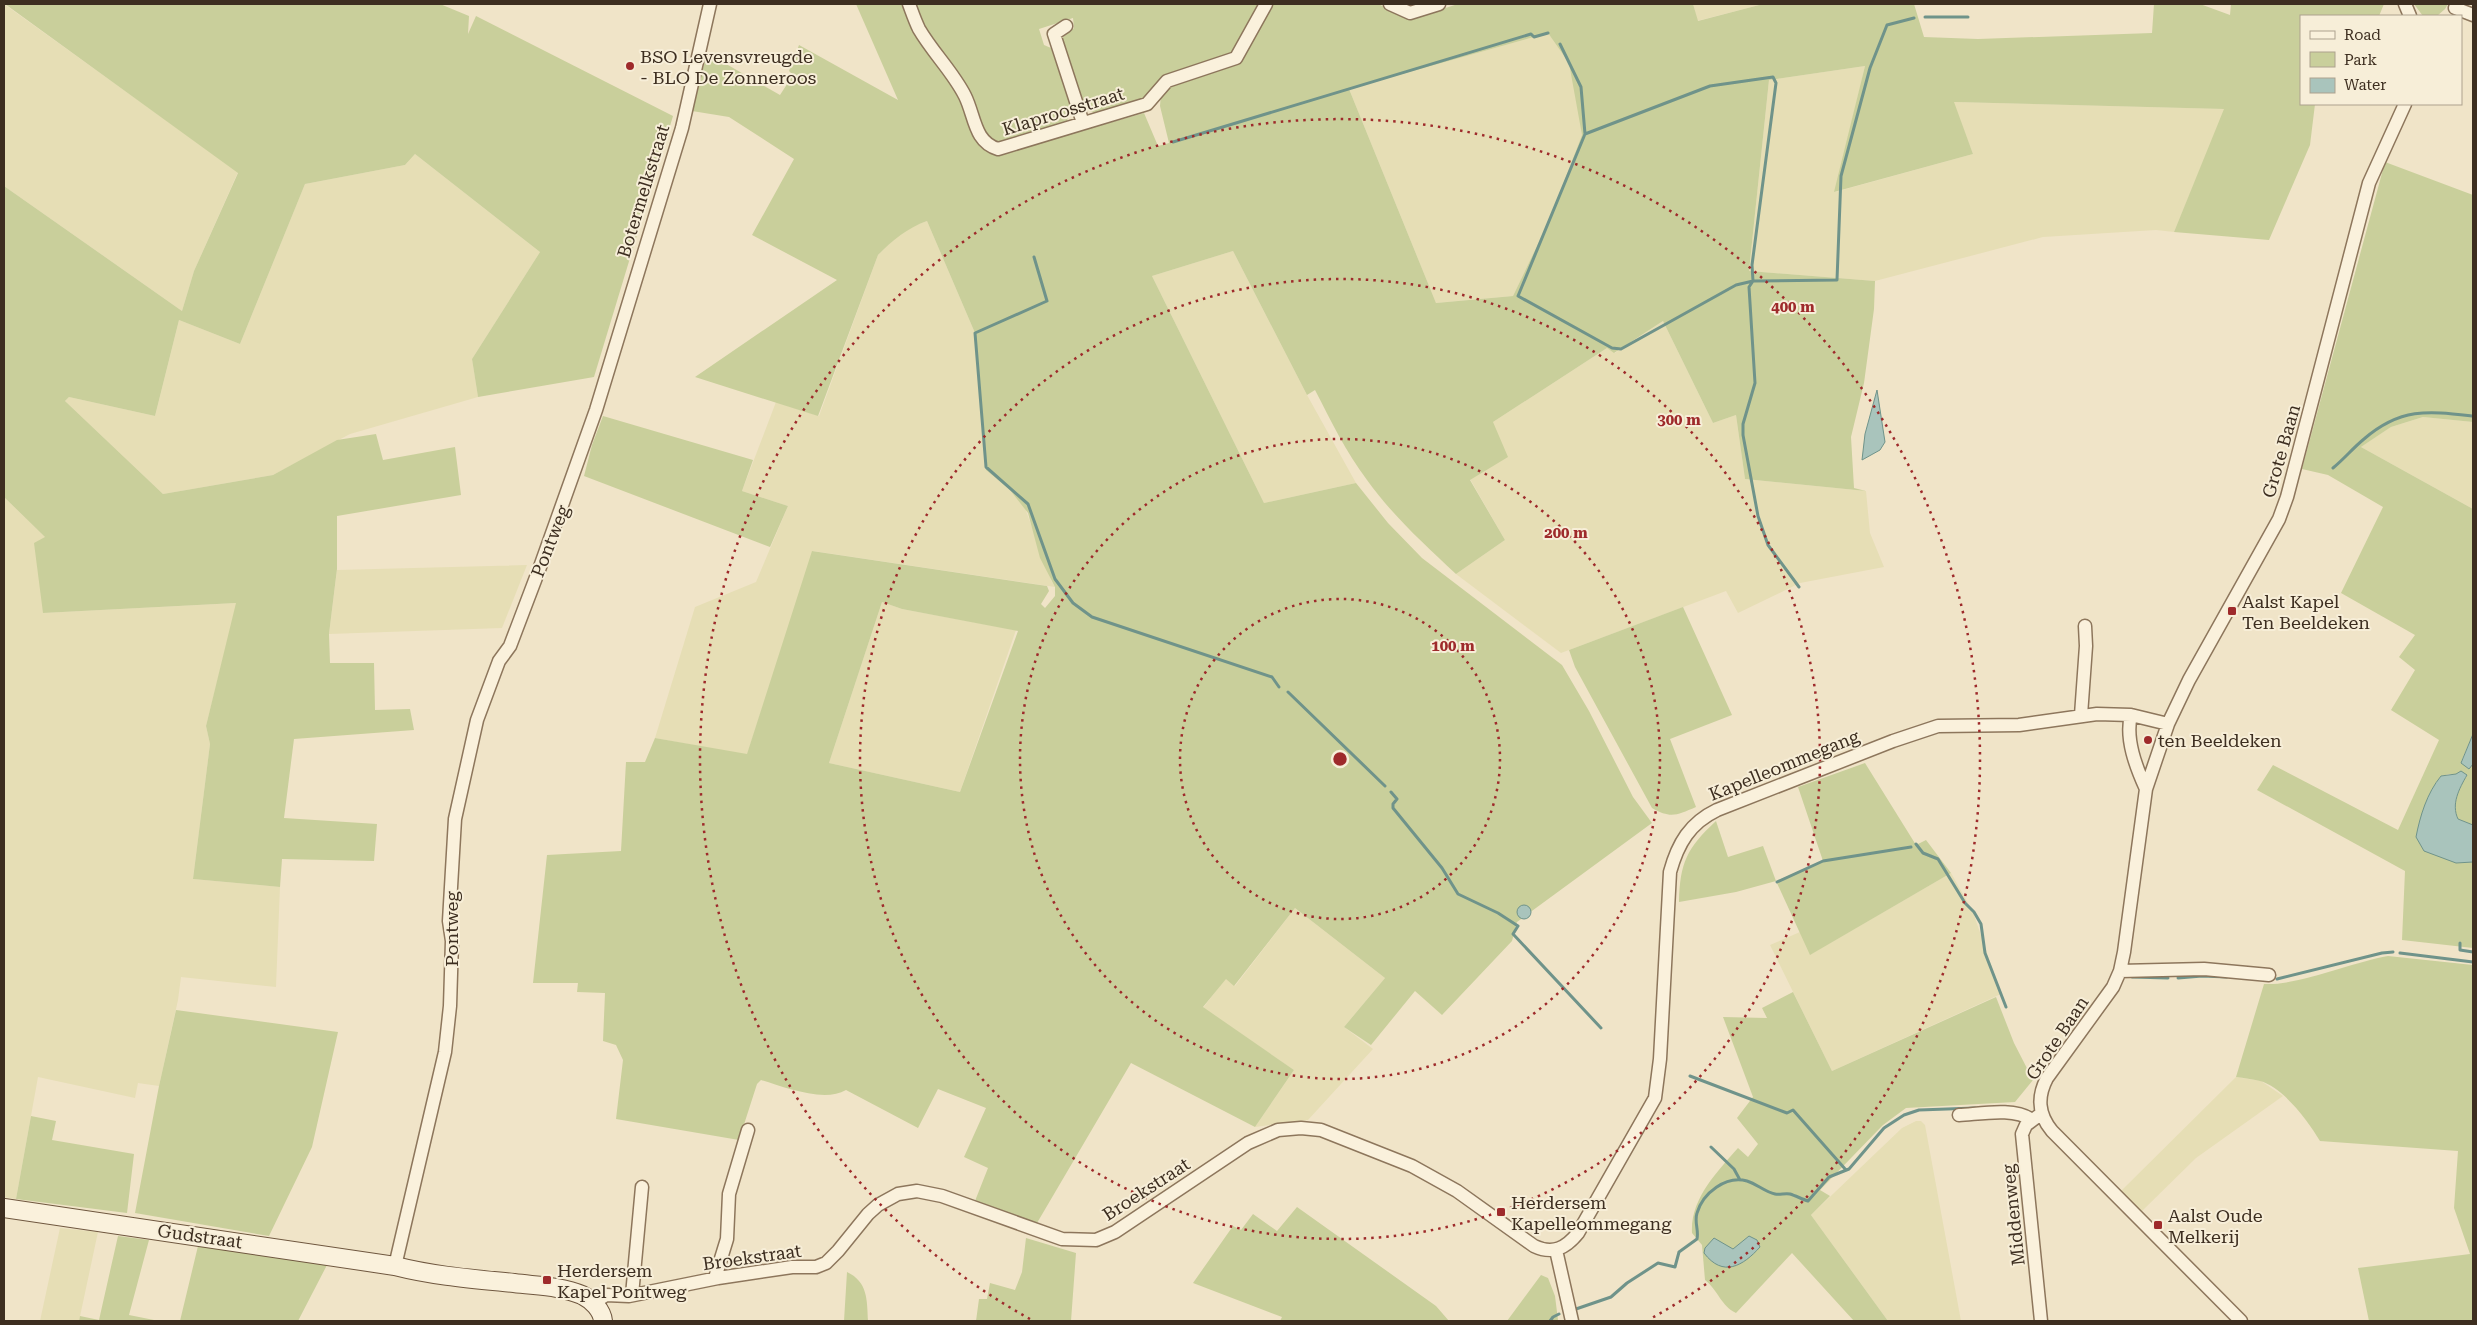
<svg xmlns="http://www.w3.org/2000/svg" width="2477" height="1325" font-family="'Roboto Serif',serif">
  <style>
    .farmland { fill: #e6deb5 }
    .green { fill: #c9cf9b; fill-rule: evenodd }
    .water { fill: #a9c4bc; stroke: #6f938a }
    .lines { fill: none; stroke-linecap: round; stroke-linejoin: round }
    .stream { stroke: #6f938a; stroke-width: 3 }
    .street-casing { stroke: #8d765c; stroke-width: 15 }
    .secondary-casing { stroke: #6f573f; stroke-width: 20 }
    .street { stroke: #faf1dc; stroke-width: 12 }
    .secondary { stroke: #faf1dc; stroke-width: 18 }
    .ring { fill: none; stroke: #9e2a2b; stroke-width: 2.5; stroke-dasharray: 2.5 5 }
    .poi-dot { fill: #9e2a2b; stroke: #f7eed8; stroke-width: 2 }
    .labels { text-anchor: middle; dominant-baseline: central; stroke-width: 4; stroke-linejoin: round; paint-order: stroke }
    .poi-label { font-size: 18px; fill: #3d2e20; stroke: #f7eed8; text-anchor: start }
    .street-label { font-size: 18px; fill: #3d2e20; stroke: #f7eed8 }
    .centre { fill: #9e2a2b; stroke: #f7eed8; stroke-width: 2.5 }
    .ring-label { font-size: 15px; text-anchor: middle; font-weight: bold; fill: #9e2a2b; stroke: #f7eed8; stroke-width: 4; stroke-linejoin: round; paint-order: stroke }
  </style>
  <rect width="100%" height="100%" fill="#f0e4c8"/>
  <!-- farmland -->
  <path class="farmland" d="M 4,4 L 238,172 L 194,271 L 182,311 L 4,186 Z
    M 1693,4 L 1763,4 L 1697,21 Z
    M 1548,33 L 1569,63 L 1578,103 L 1582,135 L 1548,223 L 1513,296 L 1436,303 L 1349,89 Z
    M 1865,66 L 1835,192 L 1973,154 L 1953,102 L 2225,109 L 2174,232 L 2156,230 L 2043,237 L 1875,281 L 1749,271 L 1769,80 Z
    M 415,154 L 540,252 L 472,359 L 478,397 L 350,434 L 273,475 L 163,494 L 65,401 L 69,397 L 155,416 L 179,320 L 240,344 L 305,184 L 405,165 Z
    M 927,221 L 975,333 L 986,470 L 1010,490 L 1025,508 L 1051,580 L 1055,587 L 813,551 L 747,755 L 655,738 L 695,607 L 756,582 L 788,506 L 742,491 L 776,402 L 819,416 L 878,255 L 896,237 L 913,226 Z
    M 1233,251 L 1307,395 L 1356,483 L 1264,503 L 1152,276 Z
    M 1663,321 L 1713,423 L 1736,415 L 1745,479 L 1866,491 L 1870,533 L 1884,567 L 1800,583 L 1738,613 L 1726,591 L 1561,653 L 1456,574 L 1505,540 L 1470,479 L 1493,422 L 1607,348 L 1615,353 Z
    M 2423,417 L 2473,422 L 2473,509 L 2361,447 L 2391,427 Z
    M 4,497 L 45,537 L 43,613 L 237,603 L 206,726 L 210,744 L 193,879 L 280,887 L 276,987 L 181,977 L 178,1000 L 159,1086 L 138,1083 L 135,1098 L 38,1077 L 16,1199 L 4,1197 Z
    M 527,565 L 502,628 L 329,634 L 337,570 Z
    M 882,602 L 902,609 L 1016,630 L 960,792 L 829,763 Z
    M 1951,873 L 1973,912 L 2001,994 L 1832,1071 L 1770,945 L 1800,932 L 1811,954 Z
    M 1295,908 L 1385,978 L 1344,1027 L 1373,1049 L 1308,1120 L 1255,1127 L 1294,1070 L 1203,1008 L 1226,978 L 1235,986 Z
    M 2236,1077 L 2261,1081 L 2283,1096 L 2196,1158 L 2142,1211 L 2121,1191 Z
    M 1916,1121 L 1921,1121 L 1925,1125 L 1961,1321 L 1888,1321 L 1811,1215 L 1902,1128 Z
    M 60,1228 L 98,1232 L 79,1321 L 40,1321 Z"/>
  <!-- green -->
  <path class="green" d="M 5,4 L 440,4 L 469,16 L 468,34 L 476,16 L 673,116 L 594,377 L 478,397 L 472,359 L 540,252 L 415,154 L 405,165 L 305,184 L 240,344 L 179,320 L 155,416 L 69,397 L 65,401 L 163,494 L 273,475 L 337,440 L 376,434 L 383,460 L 455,447 L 461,495 L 337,516 L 337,569 L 329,634 L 330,663 L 374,663 L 375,710 L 410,709 L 414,730 L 294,739 L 284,818 L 377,824 L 374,861 L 282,859 L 280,887 L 193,879 L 210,744 L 206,726 L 236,603 L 43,613 L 34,543 L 45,537 L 4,497 L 4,186 L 182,311 L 194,271 L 238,173 Z
    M 856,4 L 903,4 L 966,107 L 975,139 L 990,154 L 1006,152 L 1144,113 L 1158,146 L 1169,143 L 1160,106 L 1161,94 L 1172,84 L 1222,68 L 1270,6 L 1276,4 L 1378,4 L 1411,19 L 1458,4 L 1693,4 L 1698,21 L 1763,4 L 1914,4 L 1924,37 L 1978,39 L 2152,33 L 2154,4 L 2200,4 L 2230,15 L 2231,4 L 2384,4 L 2379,16 L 2301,16 L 2301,104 L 2315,104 L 2310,145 L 2269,240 L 2174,232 L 2224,109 L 1954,102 L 1973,154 L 1834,192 L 1865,66 L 1769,80 L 1749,271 L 1875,281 L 1874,309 L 1864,383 L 1851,437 L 1854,488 L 1866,491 L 1745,479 L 1736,415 L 1713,423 L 1663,321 L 1614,353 L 1607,348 L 1493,422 L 1508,457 L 1470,480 L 1505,540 L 1456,574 C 1424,544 1392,515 1367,480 C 1346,452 1331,421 1315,390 L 1307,395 L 1233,251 L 1152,276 L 1264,503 L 1356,483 L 1388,523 L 1422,558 L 1562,665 L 1589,711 L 1633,797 L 1652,823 L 1517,922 L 1512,941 L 1442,1015 L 1415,991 L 1371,1045 L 1344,1027 L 1385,978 L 1295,908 L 1234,986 L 1226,979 L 1203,1007 L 1294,1070 L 1255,1127 L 1131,1063 L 1037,1223 L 975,1201 L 988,1168 L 964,1157 L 986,1108 L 938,1089 L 918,1128 L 846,1090 C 824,1103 784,1087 761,1080 L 757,1084 L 739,1140 L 616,1119 L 623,1060 L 616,1045 L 603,1041 L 605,993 L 577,992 L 578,983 L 533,983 L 547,855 L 621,851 L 626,762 L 645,762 L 655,738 L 747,754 L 812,551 L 1047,586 L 1049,591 L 1041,604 L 1045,608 L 1055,596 L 1055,587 L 1040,558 L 1028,513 L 1010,490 L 986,470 L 975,333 L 927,221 C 907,228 893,240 878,255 L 818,416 L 695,377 L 837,280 L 752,235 L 794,159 L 729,117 L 692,111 L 707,53 L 780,95 L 793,75 L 789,71 L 799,45 L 898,100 ZM 1548,33 L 1569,63 L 1582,135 L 1548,223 L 1513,296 L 1436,303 L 1349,89 ZM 882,602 L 902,609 L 1018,631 L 960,792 L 829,763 Z
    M 914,4 L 1261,4 L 1235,50 L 1224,59 L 1149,97 L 1097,114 L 1084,109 L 1062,38 L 1074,28 L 1073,18 L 1039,29 L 1044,45 L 1051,48 L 1072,109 L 1066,123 L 999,144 L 988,138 L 921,25 Z
    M 2414,4 L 2448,4 L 2445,9 L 2437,16 L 2423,16 Z
    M 2385,162 L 2473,195 L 2473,422 L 2423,417 L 2391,427 L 2361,447 L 2473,509 L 2473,734 L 2461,762 L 2469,769 L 2473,764 L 2473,825 L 2458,819 C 2451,803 2459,789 2467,775 L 2450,774 L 2441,776 L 2429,795 L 2456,863 L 2473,862 L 2473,948 L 2402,940 L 2405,871 L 2257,790 L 2273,765 L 2398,830 L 2439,740 L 2391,710 L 2415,670 L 2399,657 L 2415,635 L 2341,593 L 2383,507 L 2328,475 L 2302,469 Z
    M 603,416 L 753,460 L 742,491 L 788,506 L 770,547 L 584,476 L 592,445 Z
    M 1683,607 L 1732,715 L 1670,739 L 1696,807 C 1677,815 1671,819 1652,808 L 1575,667 L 1569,650 Z
    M 1865,763 L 1916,845 L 1926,840 L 1951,873 L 1810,955 L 1776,881 L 1736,892 L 1679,902 C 1680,862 1687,848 1716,821 L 1728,857 L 1763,846 L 1776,881 L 1823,861 L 1798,787 Z
    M 2388,956 L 2473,965 L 2473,1321 L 2369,1321 L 2358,1268 L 2470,1254 L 2454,1208 L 2458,1151 L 2320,1141 C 2308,1121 2283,1087 2260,1081 C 2252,1079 2244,1078 2236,1077 L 2264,984 C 2297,986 2353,962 2388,956 Z
    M 1793,992 L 1832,1071 L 1996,997 L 2014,1043 L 2033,1080 L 2015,1102 L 1906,1108 L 1883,1125 L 1820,1190 L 1830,1196 L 1811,1215 L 1888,1321 L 1854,1321 L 1792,1253 L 1736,1313 C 1721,1306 1718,1290 1705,1280 L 1702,1245 L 1692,1233 C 1690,1199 1717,1172 1738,1148 L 1748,1157 L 1758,1144 L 1737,1118 L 1753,1097 L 1723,1017 L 1767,1018 L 1762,1008 Z
    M 176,1010 L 338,1032 L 312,1147 L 269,1236 L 135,1213 L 159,1086 Z
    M 31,1116 L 56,1121 L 52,1140 L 134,1154 L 127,1213 L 16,1199 Z
    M 1297,1207 L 1436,1306 L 1449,1321 L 1280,1321 L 1282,1317 L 1193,1283 L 1233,1226 L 1241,1230 L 1253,1214 L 1277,1231 Z
    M 118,1236 L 149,1240 L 129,1315 L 159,1321 L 79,1321 L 80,1316 L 99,1320 Z
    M 1026,1238 L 1076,1253 L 1071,1321 L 976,1321 L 979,1299 L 987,1299 L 990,1283 L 1015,1290 L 1022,1272 Z
    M 198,1246 L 327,1265 L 298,1321 L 180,1321 Z
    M 847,1272 C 868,1282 867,1300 868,1321 L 844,1321 Z
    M 1541,1275 L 1548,1278 L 1555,1296 L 1558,1320 L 1507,1321 Z"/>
  <!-- water -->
  <path class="water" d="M 1877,390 L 1885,442 L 1880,450 L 1862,460 L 1865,434 Z
    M 2473,734 L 2473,764 L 2469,769 L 2461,763 Z
    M 2461,771 L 2467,775 C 2459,789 2451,804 2458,819 L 2473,825 L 2473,862 L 2456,863 L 2424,851 L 2416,837 C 2420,816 2427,793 2441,776 L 2456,774 Z
    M1517 912a7 7 0 1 1 14 0a7 7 0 1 1-14 0Z
    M 1749,1236 L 1757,1240 L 1760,1247 C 1743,1266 1723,1278 1704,1253 L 1705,1248 L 1714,1238 L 1733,1249 Z"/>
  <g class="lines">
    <!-- stream -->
    <path class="stream" d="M 1925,17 L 1968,17
      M 1560,44 L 1581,87 L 1585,134 L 1710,86 L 1773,77 L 1776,83 L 1752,265 L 1753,281 L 1749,287 L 1755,383 L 1743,424 L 1743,435 L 1758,516 L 1768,545 L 1799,587
      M 1585,134 L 1518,296 L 1612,348 L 1621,349 L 1736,285 L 1753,281 L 1837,280 L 1841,176 L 1870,68 L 1887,25 L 1914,18
      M 1173,142 L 1531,34 L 1534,37 L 1548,33
      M 1034,257 L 1047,301 L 975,333 L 986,467 L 1028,504 L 1055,579 L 1073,603 L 1092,617 L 1272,677 L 1279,687
      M 2333,468 C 2344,459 2353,448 2364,439 C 2401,407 2429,411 2473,416
      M 1288,692 L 1385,786
      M 1391,792 L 1397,799 L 1393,804 L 1393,808 L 1442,868 L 1458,894 L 1498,913 L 1518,926 L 1513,934 L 1601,1028
      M 1916,844 L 1923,853 L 1938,859 L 1965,903 L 1974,912 L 1981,924 L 1985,953 L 2006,1007
      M 1777,882 L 1823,861 L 1911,847
      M 2460,943 L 2460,950 L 2473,952
      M 2400,953 L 2473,962
      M 2132,977 L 2168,978
      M 2178,978 L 2202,976 L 2227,977
      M 2277,979 L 2382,953 L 2393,952
      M 1690,1076 L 1787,1113 L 1793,1110 L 1846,1170
      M 1711,1147 L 1734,1169 L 1740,1180
      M 1576,1309 L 1611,1297 L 1627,1283 L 1658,1263 L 1675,1267 L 1679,1252 L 1697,1239 C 1699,1230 1694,1222 1697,1213 C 1703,1193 1726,1175 1747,1181 C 1757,1184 1765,1192 1775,1194 C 1780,1195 1785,1193 1790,1194 C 1796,1196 1802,1199 1808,1201 L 1829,1177 L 1849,1169 L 1884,1128 L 1904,1115 L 1919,1110 L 1975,1108
      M 1550,1321 L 1553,1317 L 1559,1314"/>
    <defs>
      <path id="street" d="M 909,4 C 912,12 915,21 919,29 C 933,53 953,72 965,96 C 975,116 974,142 998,149 L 1147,104 L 1167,81 L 1236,58 L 1266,4
        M 1390,4 L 1410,13 L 1439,4
        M 2405,4 L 2410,16
        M 2455,8 L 2473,15
        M 1066,26 L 1054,34 L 1083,123
        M 2081,715 L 2086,646 L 2085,626
        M 2131,715 C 2125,739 2136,767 2146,789
        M 2120,971 L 2204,969 L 2269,975
        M 1959,1115 C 1980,1114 2014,1107 2032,1120
        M 1556,1250 L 1572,1321
        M 395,1266 L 445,1052 L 450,1006 L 452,941 L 449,921 L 455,819 L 477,720 L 499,661 L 510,646 L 540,567 L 596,410 L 682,128 L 710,4
        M 715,1278 L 727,1239 L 729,1194 L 748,1130
        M 632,1295 L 642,1187
        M 594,1303 L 606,1295 L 629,1296 L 718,1278 L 792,1267 L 816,1267 L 826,1263 L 838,1251 L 868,1214 L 878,1205 L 898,1194 L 917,1191 L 942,1196 L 1062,1239 L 1096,1240 L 1115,1232 L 1248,1143 L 1278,1130 L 1301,1128 L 1321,1130 L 1412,1166 L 1457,1191 L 1534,1246 C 1553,1255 1566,1248 1578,1233 L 1655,1098 L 1660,1059 L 1670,872 C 1678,843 1690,823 1717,810 L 1893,741 L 1938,726 L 2019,725 L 2097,714 L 2131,715 L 2168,724
        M 2041,1321 L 2022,1134 L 2026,1125 L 2042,1113
        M 2241,1321 L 2052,1131 C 2038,1114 2037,1097 2047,1078 L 2113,987 L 2120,971 L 2124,952 L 2146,789 L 2168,724 L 2189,680 L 2279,519 L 2287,497 L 2369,183 L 2405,104"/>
      <path id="secondary" d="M 4,1208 L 395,1266 C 434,1276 474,1279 514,1283 C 537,1286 561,1286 582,1295 C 592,1300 602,1310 603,1321"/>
    </defs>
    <!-- street casing -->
    <use href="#street" class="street-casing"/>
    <!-- secondary casing -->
    <use href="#secondary" class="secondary-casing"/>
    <!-- street -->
    <use href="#street" class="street"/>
    <!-- secondary -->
    <use href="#secondary" class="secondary"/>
  </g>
  <!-- distance rings -->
  <g class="ring">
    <circle cx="1340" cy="759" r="160"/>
    <circle cx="1340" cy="759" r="320"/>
    <circle cx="1340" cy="759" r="480"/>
    <path d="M1030 1319A640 640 0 1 1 1650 1319"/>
  </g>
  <!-- markers -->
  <g class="poi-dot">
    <circle cx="630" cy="66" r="5"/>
    <rect x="2227" y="606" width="10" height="10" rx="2.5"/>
    <circle cx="2148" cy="740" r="5"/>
    <rect x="1496" y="1207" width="10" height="10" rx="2.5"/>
    <rect x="2153" y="1220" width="10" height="10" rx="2.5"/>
    <rect x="542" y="1275" width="10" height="10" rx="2.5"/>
  </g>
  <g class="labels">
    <!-- poi labels -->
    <g class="poi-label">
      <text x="640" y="56">BSO Levensvreugde<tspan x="640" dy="21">- BLO De Zonneroos</tspan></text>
      <text x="2242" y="601">Aalst Kapel<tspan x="2242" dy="21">Ten Beeldeken</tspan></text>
      <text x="2158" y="740">ten Beeldeken</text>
      <text x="1511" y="1202">Herdersem<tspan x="1511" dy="21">Kapelleommegang</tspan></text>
      <text x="2168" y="1215">Aalst Oude<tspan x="2168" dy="21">Melkerij</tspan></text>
      <text x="557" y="1270">Herdersem<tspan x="557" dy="21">Kapel Pontweg</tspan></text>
    </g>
    <!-- street labels -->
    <g class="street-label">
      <text transform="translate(1063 111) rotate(-17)">Klaproosstraat</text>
      <text transform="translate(643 191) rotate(-73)">Botermelkstraat</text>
      <text transform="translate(2281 451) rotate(-74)">Grote Baan</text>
      <text transform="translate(550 541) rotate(-69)">Pontweg</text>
      <text transform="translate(1784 765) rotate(-22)">Kapelleommegang</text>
      <text transform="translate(451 929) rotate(-90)">Pontweg</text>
      <text transform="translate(2057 1038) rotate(-56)">Grote Baan</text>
      <text transform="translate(1146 1189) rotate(-33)">Broekstraat</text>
      <text transform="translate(2013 1215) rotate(-96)">Middenweg</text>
      <text transform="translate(200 1236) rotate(8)">Gudstraat</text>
      <text transform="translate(752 1257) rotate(-8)">Broekstraat</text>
    </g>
  </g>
  <circle cx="1340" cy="759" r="8" class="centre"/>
  <g class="ring-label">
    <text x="1793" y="312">400 m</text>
    <text x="1679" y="425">300 m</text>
    <text x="1566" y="538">200 m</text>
    <text x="1453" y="651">100 m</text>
  </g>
  <!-- border -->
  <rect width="2477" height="1325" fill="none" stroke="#3d2e20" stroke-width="10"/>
  <!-- legend -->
  <rect x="2300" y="15" width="162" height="90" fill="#f7eed8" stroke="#ada18e"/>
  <rect x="2310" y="31" width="25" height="8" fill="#faf1dc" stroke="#ada18e"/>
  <text x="2344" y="40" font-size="15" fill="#3d2e20">Road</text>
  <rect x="2310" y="52" width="25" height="15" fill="#c9cf9b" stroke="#ada18e"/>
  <text x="2344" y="65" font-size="15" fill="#3d2e20">Park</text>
  <rect x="2310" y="78" width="25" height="15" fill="#a9c4bc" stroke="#ada18e"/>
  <text x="2344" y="90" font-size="15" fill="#3d2e20">Water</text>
</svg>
